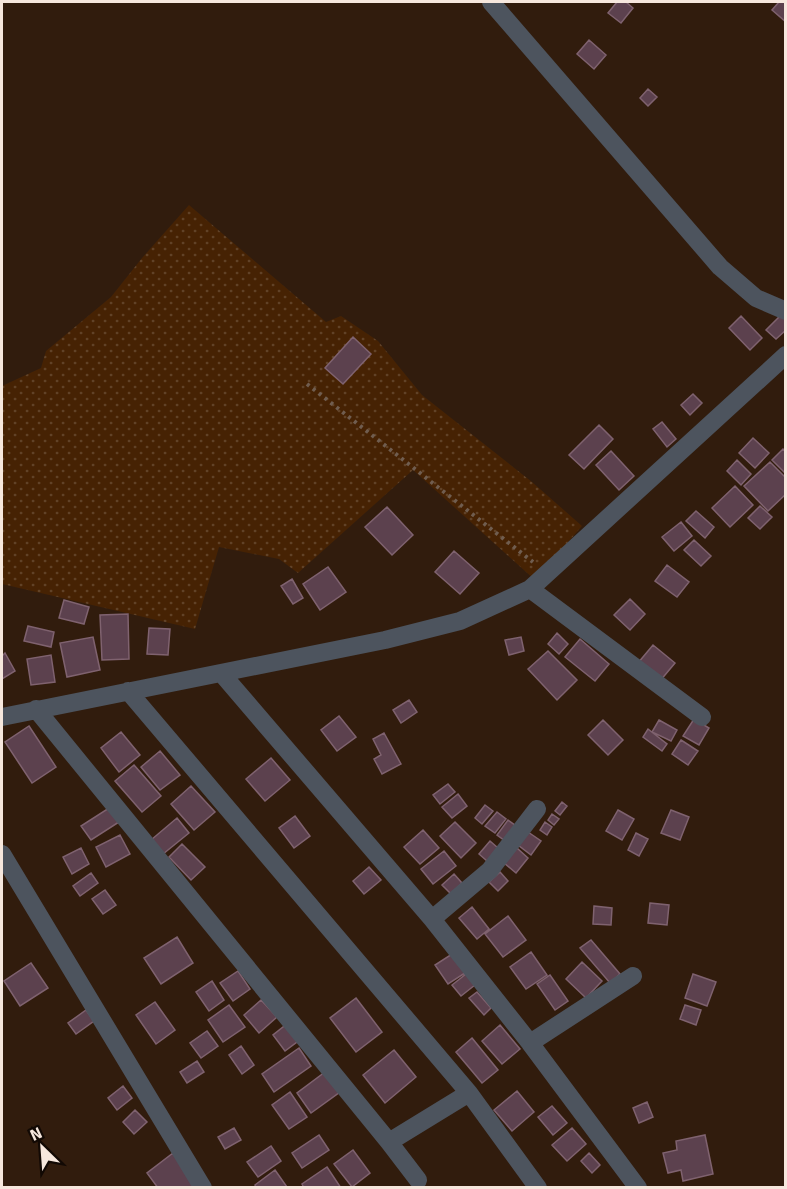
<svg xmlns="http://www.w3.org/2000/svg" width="787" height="1189" font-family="Signika,sans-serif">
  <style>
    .grass { fill: url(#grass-dots) }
    .building { fill: #5c414e; stroke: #7f626f; stroke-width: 1.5 }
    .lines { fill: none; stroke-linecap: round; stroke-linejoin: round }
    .path { stroke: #705d4f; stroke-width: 4; stroke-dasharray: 3 4.5; stroke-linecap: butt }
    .street { stroke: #4d545e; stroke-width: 18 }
  </style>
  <defs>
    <pattern id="grass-dots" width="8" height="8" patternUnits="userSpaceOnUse" patternTransform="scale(1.5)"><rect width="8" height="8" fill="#462203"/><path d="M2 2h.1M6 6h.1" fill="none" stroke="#614227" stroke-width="1.8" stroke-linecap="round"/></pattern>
  </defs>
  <rect width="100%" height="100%" fill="#311c0d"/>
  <!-- grass -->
  <path class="grass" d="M 189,205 L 326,322 L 341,316 L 378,341 L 422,395 L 532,482 L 582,526 L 535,580 L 413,470 L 298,573 L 279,559 L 219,547 L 195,629 L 2,584 L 2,386 L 41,368 L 46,351 L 111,297 L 142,258 Z"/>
  <!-- building -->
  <path class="building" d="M 617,2 L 626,2 L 633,8 L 621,23 L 608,13 Z
    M 779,2 L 786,2 L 786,22 L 772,10 Z
    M 589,40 L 606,55 L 594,69 L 577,54 Z
    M 648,89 L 657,97 L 648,106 L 640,98 Z
    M 781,315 L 786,319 L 786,330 L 776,339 L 766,330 Z
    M 741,316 L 762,338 L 750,350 L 729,328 Z
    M 353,337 L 371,354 L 343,384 L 325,368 Z
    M 693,394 L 702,403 L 690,415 L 681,405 Z
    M 662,422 L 676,439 L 667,447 L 653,429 Z
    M 599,425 L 613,439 L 584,469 L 569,455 Z
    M 753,438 L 769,453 L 755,468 L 739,453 Z
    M 783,449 L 786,452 L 786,474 L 772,460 Z
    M 611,451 L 634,476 L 619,490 L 596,465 Z
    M 737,460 L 751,474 L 741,485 L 727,471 Z
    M 770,462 L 786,478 L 786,494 L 768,511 L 744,486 Z
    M 735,486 L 753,505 L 730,527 L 712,508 Z
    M 760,506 L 772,517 L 760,529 L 748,518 Z
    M 387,507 L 413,535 L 392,555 L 365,527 Z
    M 696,511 L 714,527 L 705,538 L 686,521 Z
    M 681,522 L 692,536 L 674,551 L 662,537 Z
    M 694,540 L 711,556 L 701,566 L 684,550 Z
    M 454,551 L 479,573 L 460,594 L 435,572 Z
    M 667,565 L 689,582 L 677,597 L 655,581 Z
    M 328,567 L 346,592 L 320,610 L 303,584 Z
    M 292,579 L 303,598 L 293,604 L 281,586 Z
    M 630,599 L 645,614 L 630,630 L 614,615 Z
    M 64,600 L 89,607 L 84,624 L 59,618 Z
    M 128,614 L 129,659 L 102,660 L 100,615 Z
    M 28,626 L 54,632 L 51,647 L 24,641 Z
    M 149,628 L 170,629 L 168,655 L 147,654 Z
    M 557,633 L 568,644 L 559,654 L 548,644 Z
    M 93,637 L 100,670 L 67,677 L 60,643 Z
    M 521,637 L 524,651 L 509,655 L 505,640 Z
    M 580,639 L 609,664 L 595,681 L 565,657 Z
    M 653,645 L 675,663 L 660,681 L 638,663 Z
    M 548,651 L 577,680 L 557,700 L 528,669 Z
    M 5,653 L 15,671 L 2,679 L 2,656 Z
    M 51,655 L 55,682 L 31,685 L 27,659 Z
    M 409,700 L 417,712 L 401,723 L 393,710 Z
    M 339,716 L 356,737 L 337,751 L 321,730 Z
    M 694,719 L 709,728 L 699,745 L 683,736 Z
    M 603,720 L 623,740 L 608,755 L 588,735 Z
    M 659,720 L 677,730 L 671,741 L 652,732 Z
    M 29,726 L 56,767 L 32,783 L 5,742 Z
    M 648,729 L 667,744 L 662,751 L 643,737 Z
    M 121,732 L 140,755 L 119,772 L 101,748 Z
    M 384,733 L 401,764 L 382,774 L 374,759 L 381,755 L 373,739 Z
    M 681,740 L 698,751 L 688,765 L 672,754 Z
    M 160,751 L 180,775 L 160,790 L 141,767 Z
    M 271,758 L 290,780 L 265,801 L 246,779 Z
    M 134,765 L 161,796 L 142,812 L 115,781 Z
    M 448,784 L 455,792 L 440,804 L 433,795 Z
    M 191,786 L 215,812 L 194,830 L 171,804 Z
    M 458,794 L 467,806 L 452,818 L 442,807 Z
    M 562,802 L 567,806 L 560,815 L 555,811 Z
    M 485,805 L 493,811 L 482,824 L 475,818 Z
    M 109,808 L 119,822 L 91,840 L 81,826 Z
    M 618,810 L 634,819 L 622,840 L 606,831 Z
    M 671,810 L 689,817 L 680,840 L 661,833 Z
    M 497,812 L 506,819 L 495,833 L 485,826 Z
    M 552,814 L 559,819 L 554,825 L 548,820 Z
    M 295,816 L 310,836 L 294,848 L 279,828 Z
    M 177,818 L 189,833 L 163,854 L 151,840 Z
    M 508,820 L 519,828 L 508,843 L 497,835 Z
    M 455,822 L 476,843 L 461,858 L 440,836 Z
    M 545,822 L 552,827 L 547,835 L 540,830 Z
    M 423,830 L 439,848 L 420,864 L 404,847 Z
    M 528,832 L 541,841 L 531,855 L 518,845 Z
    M 636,833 L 648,839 L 639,856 L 628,850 Z
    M 120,835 L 130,854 L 106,867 L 96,847 Z
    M 490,841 L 498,848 L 487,861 L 479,854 Z
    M 182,844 L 205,867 L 191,880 L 169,857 Z
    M 81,848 L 89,864 L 72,874 L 63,857 Z
    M 517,848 L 528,858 L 516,873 L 504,863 Z
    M 444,851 L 456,866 L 433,884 L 421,869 Z
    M 369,867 L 381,880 L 364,894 L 353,881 Z
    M 500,872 L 508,881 L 498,891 L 489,882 Z
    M 91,873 L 98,883 L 80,896 L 73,886 Z
    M 454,874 L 462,883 L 451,894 L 442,885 Z
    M 105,890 L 116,905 L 103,914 L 92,899 Z
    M 650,903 L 669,905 L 667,925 L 648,923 Z
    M 594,906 L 612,908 L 611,925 L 593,924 Z
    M 472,907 L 489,929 L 477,939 L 459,918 Z
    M 508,916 L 526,940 L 503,957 L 485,934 Z
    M 177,937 L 193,963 L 161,984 L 144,958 Z
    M 591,940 L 620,974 L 610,983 L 580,948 Z
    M 531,952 L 547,975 L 526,989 L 510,967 Z
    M 452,954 L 465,973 L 448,984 L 435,965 Z
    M 582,962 L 602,981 L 586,998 L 566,979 Z
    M 31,963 L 48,988 L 20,1006 L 4,981 Z
    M 238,971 L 250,989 L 233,1001 L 220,983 Z
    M 466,974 L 475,985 L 461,996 L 452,985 Z
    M 693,974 L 716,982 L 707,1006 L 685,998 Z
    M 550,975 L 568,1001 L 555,1010 L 537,984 Z
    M 212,981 L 224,1000 L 209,1011 L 196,992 Z
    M 477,992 L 491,1008 L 484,1015 L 469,998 Z
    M 356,998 L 382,1032 L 356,1052 L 330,1018 Z
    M 261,1000 L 277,1017 L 259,1033 L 244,1015 Z
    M 155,1002 L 175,1030 L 156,1044 L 136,1015 Z
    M 229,1005 L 245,1027 L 223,1042 L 208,1020 Z
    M 685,1005 L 701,1010 L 696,1025 L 680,1019 Z
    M 86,1010 L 94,1021 L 76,1034 L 68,1023 Z
    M 288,1023 L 301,1039 L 285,1051 L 273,1035 Z
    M 500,1025 L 520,1049 L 502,1064 L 482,1041 Z
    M 207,1031 L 218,1046 L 201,1058 L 190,1043 Z
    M 472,1038 L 498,1070 L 482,1083 L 456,1052 Z
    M 241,1046 L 254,1065 L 242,1074 L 229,1055 Z
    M 299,1048 L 311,1066 L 274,1092 L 262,1074 Z
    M 394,1050 L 416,1077 L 385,1103 L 363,1075 Z
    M 197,1061 L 204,1072 L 187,1083 L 180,1072 Z
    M 325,1072 L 340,1092 L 311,1113 L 297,1093 Z
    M 123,1086 L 132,1098 L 117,1110 L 108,1098 Z
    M 517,1091 L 534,1112 L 512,1131 L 494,1110 Z
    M 290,1092 L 307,1117 L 289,1129 L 272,1105 Z
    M 647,1102 L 653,1117 L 639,1123 L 633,1108 Z
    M 552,1106 L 567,1123 L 553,1135 L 538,1117 Z
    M 135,1110 L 147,1122 L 134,1134 L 123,1122 Z
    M 234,1128 L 241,1140 L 225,1149 L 218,1137 Z
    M 572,1128 L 586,1144 L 567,1161 L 552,1145 Z
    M 319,1135 L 329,1150 L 302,1168 L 292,1153 Z
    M 705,1135 L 713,1174 L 683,1181 L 681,1170 L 668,1173 L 663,1153 L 677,1150 L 676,1141 Z
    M 271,1146 L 281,1161 L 258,1177 L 247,1162 Z
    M 353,1150 L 370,1173 L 352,1187 L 334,1164 Z
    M 173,1153 L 196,1183 L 190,1188 L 158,1188 L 147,1173 Z
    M 589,1153 L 600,1165 L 592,1173 L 581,1161 Z
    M 327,1167 L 341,1188 L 304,1188 L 302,1184 Z
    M 275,1170 L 287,1187 L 256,1188 L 255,1185 Z"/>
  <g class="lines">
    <!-- path -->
    <path class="path" d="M 307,384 L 533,562"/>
    <!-- street -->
    <path class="street" d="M 491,2 L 720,267 L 756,298 L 786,311
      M 530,589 L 702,717
      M 222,674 L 432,919 L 530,1043 L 638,1188
      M 128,691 L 469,1093 L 538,1188
      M 36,709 L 389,1142 L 418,1180
      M 2,717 L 385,640 L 460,621 L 530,589 L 786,355
      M 2,854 L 203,1188
      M 432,919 L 490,870 L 537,809
      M 530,1043 L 633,976
      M 389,1142 L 469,1093"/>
  </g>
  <!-- border -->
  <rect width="787" height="1189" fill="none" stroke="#f6e7dd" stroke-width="6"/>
  <!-- north arrow -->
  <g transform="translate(42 1147) rotate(335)" stroke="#120904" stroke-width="4.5" paint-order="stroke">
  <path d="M0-4.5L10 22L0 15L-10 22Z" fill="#f6e7dd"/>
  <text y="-9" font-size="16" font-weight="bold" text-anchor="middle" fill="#f6e7dd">N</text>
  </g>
</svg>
